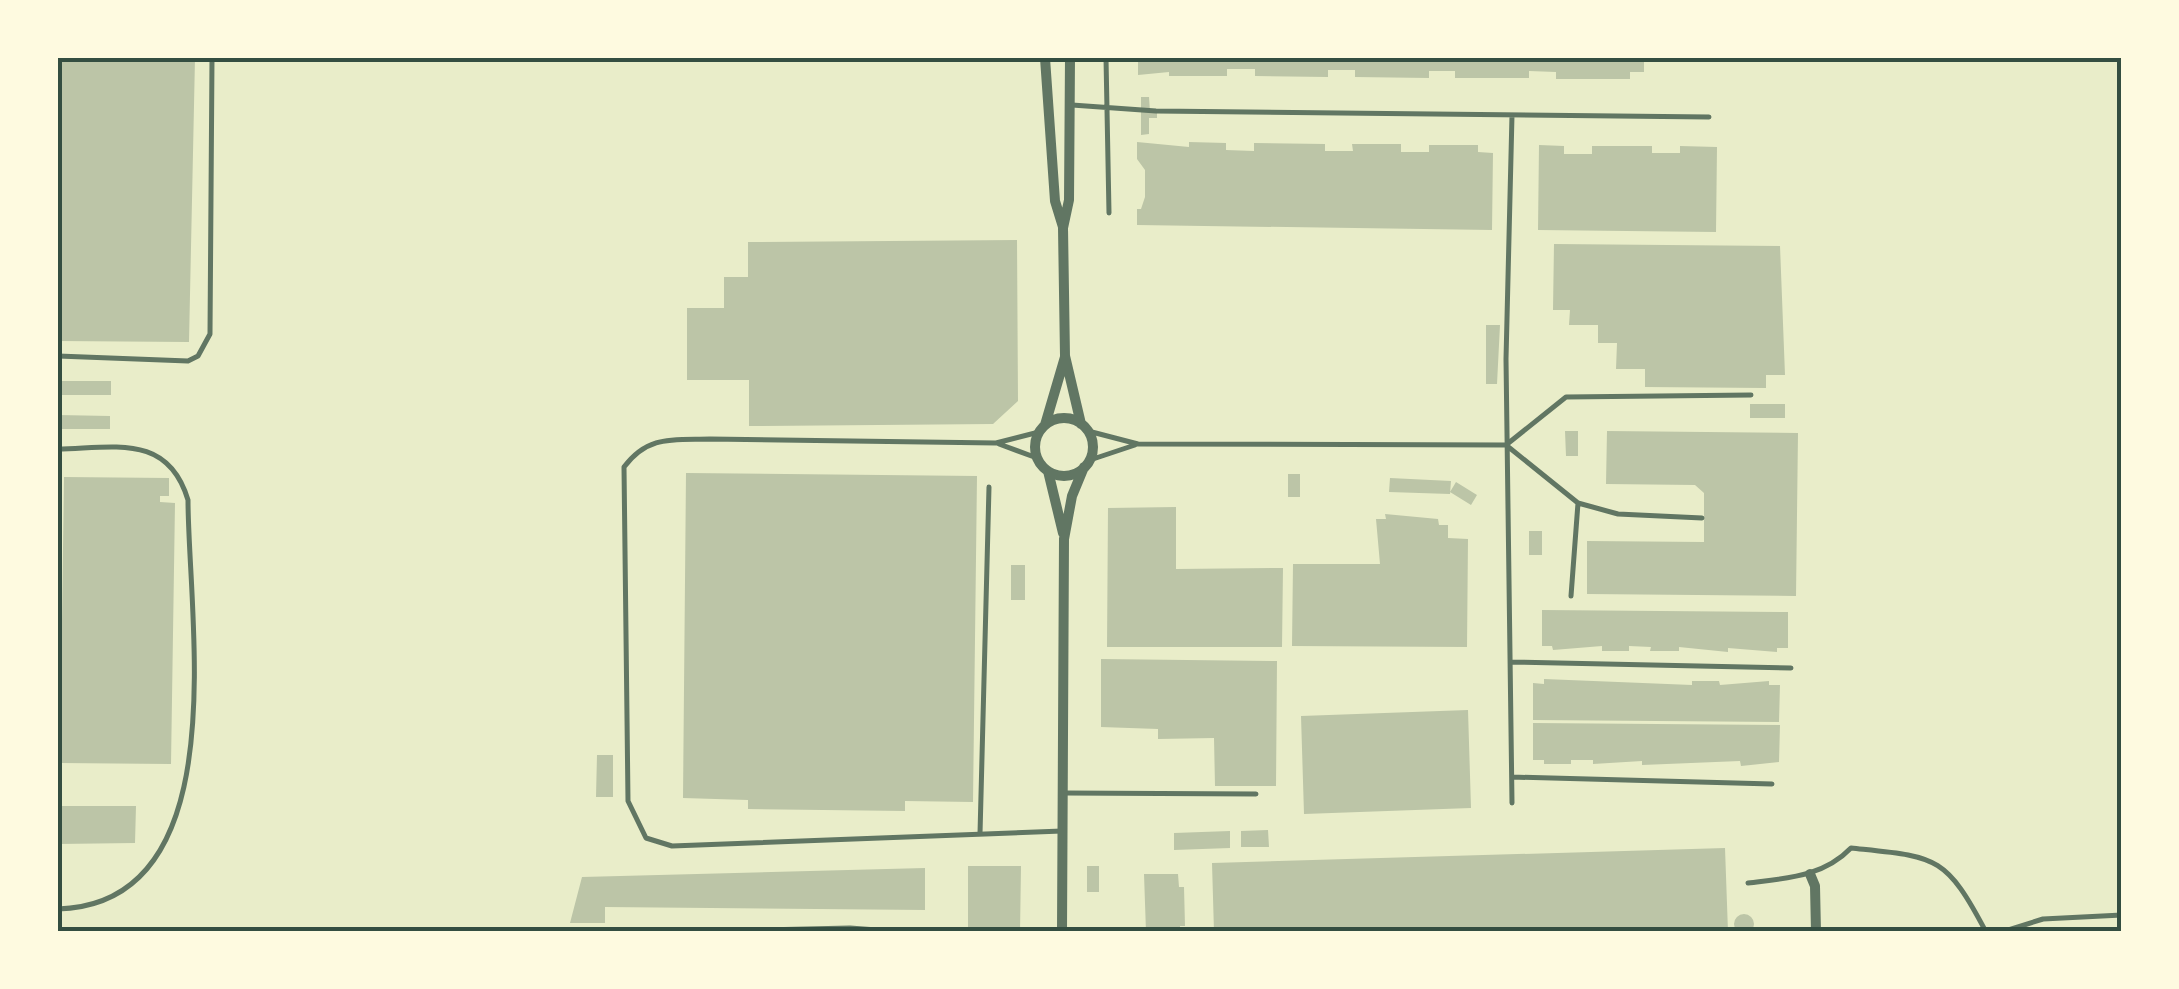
<svg xmlns="http://www.w3.org/2000/svg" width="2179" height="989" font-family="'DM Sans',sans-serif">
  <style>
    .building { fill: #bcc5a7 }
    .lines { fill: none; stroke-linecap: round; stroke-linejoin: round }
    .service { stroke: #617663; stroke-width: 5 }
    .minor { stroke: #617663; stroke-width: 10 }
    .neatline { fill: none; stroke: #344e41; stroke-width: 4 }
  </style>
  <rect width="100%" height="100%" fill="#e9edc9"/>
  <!-- building -->
  <path class="building" d="M 58,58 L 195,58 L 189,342 L 58,341 Z
    M 1138,58 L 1644,58 L 1644,72 L 1630,72 L 1630,79 L 1556,79 L 1556,72 L 1529,71 L 1529,78 L 1455,78 L 1455,71 L 1429,71 L 1429,78 L 1355,77 L 1355,70 L 1328,70 L 1328,77 L 1255,76 L 1255,69 L 1227,69 L 1227,76 L 1169,76 L 1169,72 L 1138,75 Z
    M 1141,97 L 1149,97 L 1150,112 L 1157,112 L 1157,118 L 1149,118 L 1149,134 L 1141,135 Z
    M 1137,142 L 1189,147 L 1189,142 L 1226,143 L 1226,150 L 1254,151 L 1254,143 L 1325,144 L 1325,151 L 1353,151 L 1352,144 L 1401,144 L 1401,152 L 1429,152 L 1429,145 L 1478,145 L 1478,152 L 1493,153 L 1492,230 L 1137,225 L 1137,209 L 1141,209 L 1145,197 L 1145,170 L 1137,159 Z
    M 1539,145 L 1564,146 L 1564,154 L 1592,154 L 1592,146 L 1652,146 L 1652,153 L 1680,153 L 1680,146 L 1717,147 L 1716,232 L 1538,230 Z
    M 1017,240 L 1018,401 L 993,424 L 749,426 L 749,380 L 687,380 L 687,308 L 724,308 L 724,277 L 748,277 L 748,242 Z
    M 1554,244 L 1780,246 L 1785,375 L 1766,375 L 1766,388 L 1645,387 L 1645,369 L 1616,369 L 1617,343 L 1598,343 L 1598,325 L 1569,325 L 1570,310 L 1553,310 Z
    M 1486,325 L 1500,325 L 1497,384 L 1486,384 Z
    M 58,381 L 111,381 L 111,395 L 58,395 Z
    M 1750,404 L 1785,404 L 1785,418 L 1750,418 Z
    M 58,415 L 110,416 L 110,429 L 58,429 Z
    M 1565,431 L 1578,431 L 1578,456 L 1566,456 Z
    M 1607,431 L 1798,433 L 1796,596 L 1587,594 L 1587,541 L 1704,542 L 1704,493 L 1695,485 L 1606,484 Z
    M 686,473 L 977,476 L 973,802 L 905,801 L 905,811 L 748,809 L 748,800 L 683,798 Z
    M 1288,474 L 1300,474 L 1300,497 L 1288,497 Z
    M 64,477 L 169,478 L 169,496 L 160,496 L 160,502 L 175,503 L 171,764 L 60,763 Z
    M 1390,478 L 1451,481 L 1450,494 L 1389,492 Z
    M 1456,482 L 1477,495 L 1471,505 L 1450,492 Z
    M 1176,507 L 1176,569 L 1283,568 L 1282,647 L 1107,647 L 1108,508 Z
    M 1385,514 L 1438,519 L 1439,525 L 1448,525 L 1448,538 L 1468,539 L 1467,647 L 1292,646 L 1293,564 L 1380,564 L 1376,519 L 1386,519 Z
    M 1529,531 L 1542,531 L 1542,555 L 1529,555 Z
    M 1011,565 L 1025,565 L 1025,600 L 1011,600 Z
    M 1542,610 L 1788,612 L 1788,648 L 1777,648 L 1777,652 L 1728,648 L 1728,652 L 1679,647 L 1679,651 L 1650,651 L 1651,647 L 1629,646 L 1629,651 L 1602,651 L 1602,646 L 1553,650 L 1552,646 L 1542,646 Z
    M 1101,659 L 1277,661 L 1276,786 L 1215,786 L 1214,738 L 1158,739 L 1158,729 L 1101,727 Z
    M 1544,679 L 1692,685 L 1692,681 L 1719,681 L 1720,685 L 1769,681 L 1769,685 L 1780,685 L 1779,722 L 1533,720 L 1533,683 L 1544,684 Z
    M 1468,710 L 1471,808 L 1304,814 L 1301,716 Z
    M 1533,723 L 1780,725 L 1779,762 L 1741,766 L 1740,761 L 1642,765 L 1642,761 L 1593,764 L 1593,760 L 1571,760 L 1571,764 L 1544,764 L 1544,760 L 1533,760 Z
    M 597,755 L 613,755 L 613,797 L 596,797 Z
    M 58,806 L 136,806 L 135,843 L 58,844 Z
    M 1268,830 L 1269,847 L 1241,847 L 1241,831 Z
    M 1230,831 L 1230,848 L 1174,850 L 1174,833 Z
    M 1725,848 L 1728,932 L 1214,932 L 1212,863 Z
    M 968,866 L 1021,866 L 1020,932 L 968,932 Z
    M 1087,866 L 1099,866 L 1099,892 L 1087,892 Z
    M 925,868 L 925,910 L 605,907 L 605,923 L 570,923 L 582,877 Z
    M 1144,874 L 1178,874 L 1179,887 L 1184,887 L 1185,926 L 1180,926 L 1180,932 L 1146,932 Z
    M1734 924a10 10 0 1 1 20 0a10 10 0 1 1-20 0Z"/>
  <g class="lines">
    <!-- service -->
    <path class="service" d="M 1106,58 L 1109,213
      M 1072,105 L 1156,111 L 1709,117
      M 1512,115 L 1506,359 L 1512,803
      M 58,356 L 188,361 L 198,356 L 210,334 L 212,58
      M 1088,431 L 1138,444 L 1506,445
      M 1039,432 L 996,443 L 710,439 C 672,440 648,435 624,467 L 628,801 L 646,838 L 672,846 L 1062,831
      M 999,444 L 1037,458
      M 1506,445 L 1566,397 L 1751,395
      M 1506,445 L 1578,503 L 1618,514 L 1702,518
      M 58,449 C 114,448 168,433 188,500 C 188,618 238,904 58,909
      M 1090,460 L 1135,445
      M 1571,596 L 1578,503
      M 1511,662 L 1791,668
      M 1512,777 L 1772,784
      M 1064,793 L 1256,794
      M 980,834 L 989,487
      M 1748,883 C 1787,878 1823,877 1851,848 C 1936,857 1945,854 1986,932
      M 677,932 L 850,928 L 904,932
      M 924,932 L 926,932
      M 2002,932 L 2043,919 L 2122,915"/>
    <!-- minor -->
    <path class="minor" d="M 1045,58 L 1055,201 L 1063,227
      M 1070,58 L 1069,200 L 1063,228 L 1065,356 L 1081,424
      M1035 447a29 29 0 1 1 58 0a29 29 0 1 1-58 0Z
      M 1045,425 L 1065,357
      M 1048,471 L 1063,533
      M 1810,874 L 1815,886 L 1816,932
      M 1062,932 L 1064,539 L 1072,496 L 1084,467"/>
  </g>
  <!-- border -->
  <rect width="2179" height="989" fill="none" stroke="#fefae0" stroke-width="120"/>
  <rect x="60" y="60" width="2059" height="869" class="neatline"/>
</svg>
